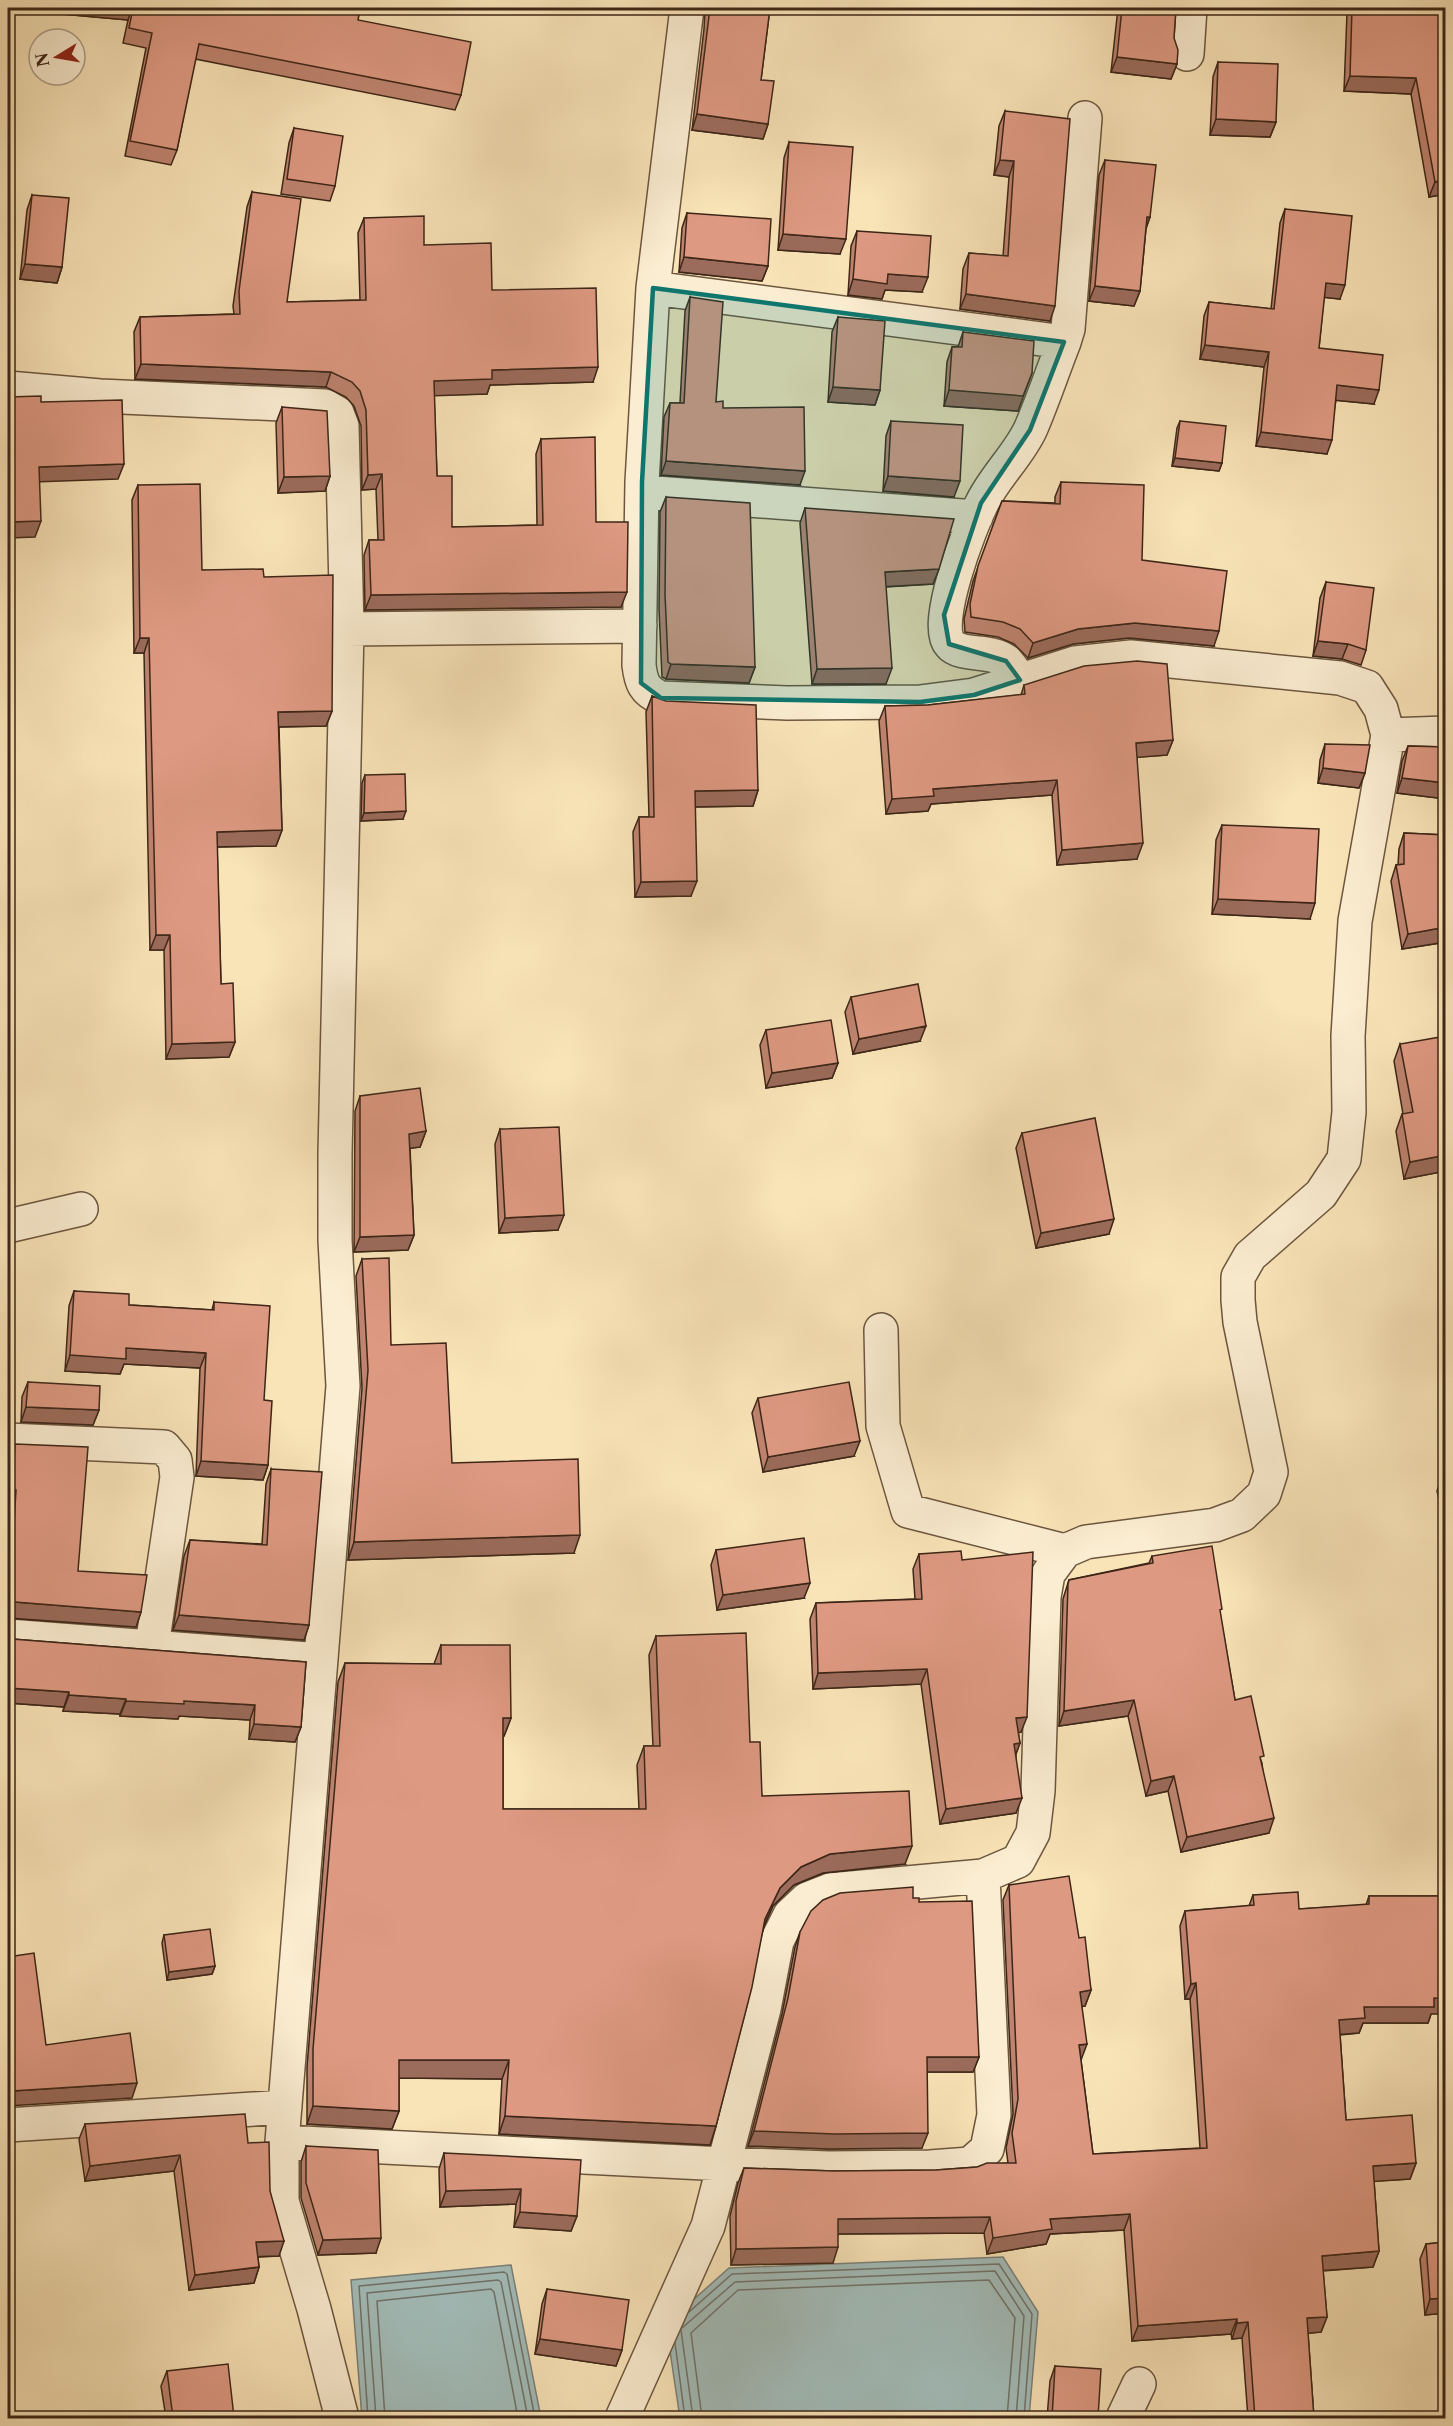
<svg xmlns="http://www.w3.org/2000/svg" width="1453" height="2426" font-family="'Libre Caslon Text',serif">
  <style>
    .water { fill: #a2bcb9; stroke: #7a8078; stroke-width: 1.5 }
    .lines { fill: none; stroke-linecap: round; stroke-linejoin: round }
    .shore { stroke: #707168; stroke-width: 1.5 }
    .minor-casing { stroke: #6c563f; stroke-width: 36 }
    .minor { stroke: #fbedd1; stroke-width: 33 }
    .wall { fill: #bf8470; stroke: #3d2617; stroke-width: 1.5 }
    .shaded-wall { fill: #9b6b5b; stroke: #3d2617; stroke-width: 1.5 }
    .building { fill: #de9982; stroke: #3d2617; stroke-width: 1.5 }
    .marked { fill: #0f766e; fill-opacity: 0.2; stroke: #0f766e; stroke-width: 4.5; stroke-linejoin: round }
  </style>
  <rect width="100%" height="100%" fill="#f9e4b8"/>
  <filter id="stains"><feTurbulence type="fractalNoise" baseFrequency=".00333" numOctaves="4"/><feColorMatrix values="0 0 0 0 .2 0 0 0 0 .09 0 0 0 0 .02 0 0 0 .5 -.17"/></filter>
  <radialGradient id="worn" r=".72"><stop offset=".6" stop-color="#630" stop-opacity="0"/><stop offset="1" stop-color="#630" stop-opacity=".3"/></radialGradient>
  <!-- water -->
  <path class="water" d="M 1003,2257 L 1038,2312 L 1029,2418 L 680,2418 L 666,2324 L 729,2268 Z
    M 511,2265 L 541,2418 L 362,2418 L 351,2280 Z"/>
  <g class="lines">
    <!-- shore -->
    <path class="shore" d="M 689,2312 L 732,2274 L 999,2264 L 1032,2314 L 1024,2418
      M 682,2328 L 735,2282 L 995,2271 L 1024,2316 L 1016,2418
      M 681,2330 L 693,2418
      M 675,2343 L 685,2418
      M 368,2418 L 359,2286 L 504,2272 L 507,2274 L 535,2418
      M 376,2418 L 367,2293 L 498,2280 L 501,2282 L 528,2418
      M 385,2418 L 377,2301 L 491,2289 L 494,2292 L 518,2418
      M 702,2418 L 691,2333 L 738,2290 L 989,2280 L 1015,2318 L 1007,2418"/>
    <defs>
      <path id="minor" d="M 687,8 L 653,288 L 642,482 L 639,665 C 641,682 644,691 661,698 L 787,703 L 920,702 L 974,695 L 1075,663 L 1131,657 L 1340,678 L 1367,687 L 1381,709 L 1388,735
        M 1187,54 L 1190,8
        M 653,288 L 1064,342
        M 8,388 L 100,396 L 325,406 L 337,413 L 342,426 L 347,629 L 335,1154 L 335,1240 L 343,1386 L 282,2142 L 724,2164 L 829,2168 L 930,2167 L 970,2164 L 987,2149 L 994,2115 L 983,1876
        M 642,492 L 976,517
        M 347,629 L 640,626
        M 1020,680 C 1016,674 1011,666 1006,661 C 991,649 961,657 950,644 C 932,625 970,527 981,505 C 994,477 1019,455 1031,428 C 1043,400 1053,370 1064,342 L 1068,329 L 1085,118
        M 8,1226 L 81,1209
        M 881,1330 L 883,1426 L 908,1511 L 1065,1551
        M 8,1440 L 164,1447 L 175,1460 L 177,1477 L 152,1646
        M 8,1636 L 321,1660
        M 8,2125 L 285,2107
        M 282,2142 L 282,2201 L 314,2309 L 342,2418
        M 622,2418 L 708,2226 L 764,2009 L 777,1941 L 790,1915 L 807,1899 L 830,1890 L 983,1876 L 1018,1861 L 1033,1833 L 1038,1791 L 1044,1597 L 1048,1574 L 1065,1551 L 1086,1542 L 1215,1525 L 1242,1515 L 1264,1494 L 1271,1472 L 1240,1322 L 1238,1300 L 1238,1277 L 1250,1256 L 1321,1194 L 1344,1159 L 1349,1112 L 1348,1036 L 1355,921 L 1388,735 L 1446,733
        M 1123,2418 L 1139,2384"/>
    </defs>
    <!-- minor casing -->
    <use href="#minor" class="minor-casing"/>
    <!-- minor -->
    <use href="#minor" class="minor"/>
  </g>
  <!-- wall -->
  <path class="wall" d="M 40,8 L 360,8 L 358,20 L 461,95 L 455,110 L 195,59 L 177,150 L 171,165 L 125,156 L 146,48 L 123,43 L 128,20 L 40,12 Z
    M 705,8 L 770,8 L 761,80 L 768,124 L 763,139 L 692,130 L 704,29 Z
    M 1118,8 L 1176,8 L 1174,38 L 1177,64 L 1171,79 L 1111,72 Z
    M 1343,8 L 1446,8 L 1446,194 L 1429,197 L 1411,94 L 1344,91 L 1347,13 L 1343,13 Z
    M 1218,62 L 1276,122 L 1270,137 L 1210,135 L 1213,77 Z
    M 1005,111 L 1050,321 L 960,309 L 963,269 L 969,253 L 1003,256 L 1009,177 L 994,175 L 999,126 Z
    M 294,128 L 335,186 L 330,201 L 281,194 L 289,143 Z
    M 789,142 L 840,254 L 778,250 L 784,158 Z
    M 1105,160 L 1150,217 L 1146,229 L 1140,291 L 1134,306 L 1089,301 L 1099,175 Z
    M 252,192 L 287,302 L 360,300 L 358,233 L 364,218 L 424,245 L 492,290 L 593,382 L 490,385 L 487,394 L 434,395 L 437,476 L 452,527 L 537,525 L 536,454 L 541,439 L 596,522 L 621,607 L 365,610 L 364,555 L 369,540 L 378,540 L 376,489 L 362,490 L 361,426 L 354,406 L 346,397 L 326,387 L 135,379 L 134,332 L 140,317 L 234,314 L 233,306 L 247,207 Z
    M 32,195 L 62,267 L 57,283 L 20,279 L 27,210 Z
    M 1285,209 L 1340,299 L 1324,297 L 1319,348 L 1374,404 L 1336,400 L 1327,454 L 1256,446 L 1264,367 L 1200,359 L 1204,316 L 1209,302 L 1271,309 L 1280,223 Z
    M 687,213 L 768,266 L 762,281 L 679,272 L 682,228 Z
    M 857,231 L 922,292 L 885,290 L 882,299 L 848,295 L 851,246 Z
    M 690,297 L 716,402 L 800,485 L 661,475 L 664,417 L 670,403 L 680,403 L 685,311 Z
    M 838,317 L 880,390 L 875,405 L 828,402 L 832,332 Z
    M 963,332 L 1018,411 L 944,406 L 947,362 L 952,347 L 958,347 Z
    M 282,407 L 330,476 L 325,491 L 278,493 L 276,423 Z
    M 891,421 L 954,497 L 883,491 L 886,436 Z
    M 1180,421 L 1222,463 L 1219,471 L 1172,466 L 1177,428 Z
    M 1061,482 L 1142,560 L 1214,646 L 1129,638 L 1073,644 L 1028,658 L 1014,644 L 998,637 L 965,632 L 964,619 L 973,581 L 1002,501 L 1055,503 L 1055,497 Z
    M 138,485 L 202,570 L 264,577 L 332,711 L 326,726 L 279,727 L 282,830 L 276,846 L 217,847 L 221,984 L 235,1042 L 229,1057 L 166,1059 L 164,950 L 150,950 L 144,653 L 134,653 L 132,500 Z
    M 666,497 L 755,667 L 749,683 L 666,679 L 662,677 L 659,609 L 660,512 Z
    M 805,508 L 939,569 L 933,584 L 886,587 L 886,684 L 812,684 L 800,523 Z
    M 1326,582 L 1366,650 L 1361,665 L 1342,659 L 1313,656 L 1320,598 Z
    M 1024,685 L 1173,740 L 1167,755 L 1137,757 L 1137,859 L 1057,865 L 1052,795 L 931,804 L 928,811 L 886,814 L 879,721 L 885,706 L 928,705 L 1021,695 Z
    M 652,696 L 758,790 L 753,806 L 695,807 L 691,896 L 635,897 L 633,832 L 639,817 L 649,817 L 646,712 Z
    M 1325,744 L 1365,773 L 1359,788 L 1318,783 L 1320,760 Z
    M 1408,746 L 1446,747 L 1446,799 L 1397,793 L 1402,761 Z
    M 365,775 L 403,819 L 361,821 L 362,783 Z
    M 1222,825 L 1310,919 L 1212,914 L 1216,840 Z
    M 1404,833 L 1446,835 L 1446,942 L 1402,949 L 1391,881 L 1396,865 L 1398,865 L 1399,849 Z
    M 851,997 L 920,1041 L 853,1054 L 845,1012 Z
    M 766,1030 L 838,1063 L 832,1078 L 766,1088 L 760,1045 Z
    M 1400,1044 L 1446,1171 L 1404,1179 L 1396,1131 L 1402,1114 L 1403,1114 L 1394,1061 Z
    M 360,1096 L 426,1131 L 420,1147 L 410,1148 L 414,1235 L 408,1250 L 354,1252 L 355,1111 Z
    M 500,1129 L 558,1230 L 499,1233 L 495,1144 Z
    M 1022,1133 L 1109,1234 L 1036,1248 L 1016,1148 Z
    M 362,1259 L 391,1345 L 452,1463 L 574,1553 L 348,1560 L 362,1388 L 356,1276 Z
    M 74,1291 L 129,1305 L 212,1310 L 214,1302 L 264,1400 L 268,1465 L 263,1480 L 196,1476 L 200,1368 L 124,1364 L 120,1374 L 65,1371 L 69,1306 Z
    M 28,1382 L 99,1410 L 93,1425 L 21,1422 L 22,1397 Z
    M 758,1398 L 854,1456 L 763,1472 L 752,1413 Z
    M 15,1444 L 78,1571 L 141,1612 L 136,1627 L 8,1618 L 8,1553 L 10,1505 L 8,1505 L 8,1491 L 9,1459 Z
    M 271,1469 L 309,1625 L 304,1640 L 173,1630 L 184,1556 L 190,1540 L 262,1544 L 266,1484 Z
    M 1446,1475 L 1446,1530 L 1437,1491 L 1442,1476 Z
    M 716,1550 L 804,1598 L 717,1610 L 711,1565 Z
    M 919,1554 L 962,1560 L 1021,1732 L 1018,1733 L 1020,1743 L 1016,1754 L 1016,1813 L 940,1824 L 921,1684 L 813,1689 L 810,1619 L 816,1603 L 915,1599 L 913,1569 Z
    M 1152,1556 L 1220,1614 L 1235,1700 L 1262,1763 L 1269,1833 L 1181,1852 L 1168,1791 L 1146,1796 L 1128,1716 L 1059,1726 L 1063,1599 L 1069,1580 L 1149,1563 Z
    M 656,1636 L 750,1742 L 762,1796 L 905,1864 L 823,1873 L 794,1885 L 773,1906 L 764,1926 L 716,2126 L 710,2145 L 499,2134 L 502,2079 L 399,2078 L 399,2111 L 392,2129 L 307,2124 L 307,2067 L 338,1682 L 345,1663 L 434,1664 L 441,1645 L 511,1718 L 504,1736 L 503,1736 L 503,1809 L 639,1809 L 637,1765 L 644,1746 L 653,1746 L 649,1655 Z
    M 8,1638 L 12,1639 L 306,1662 L 301,1727 L 295,1742 L 249,1739 L 250,1720 L 179,1716 L 178,1719 L 120,1716 L 120,1714 L 63,1711 L 64,1707 L 8,1703 Z
    M 1009,1885 L 1079,1938 L 1091,1990 L 1085,2006 L 1082,2006 L 1081,2060 L 1093,2154 L 1200,2148 L 1190,1999 L 1185,1999 L 1180,1926 L 1185,1911 L 1249,1906 L 1253,1895 L 1299,1909 L 1366,1905 L 1369,1896 L 1443,1896 L 1445,1893 L 1431,2014 L 1428,2023 L 1363,2023 L 1359,2033 L 1340,2035 L 1346,2120 L 1416,2163 L 1410,2179 L 1374,2181 L 1379,2251 L 1373,2267 L 1323,2271 L 1327,2317 L 1321,2332 L 1308,2333 L 1314,2418 L 1248,2418 L 1242,2338 L 1232,2339 L 1231,2334 L 1132,2341 L 1124,2230 L 1050,2234 L 1046,2244 L 987,2254 L 984,2233 L 838,2234 L 833,2263 L 731,2265 L 730,2216 L 738,2183 L 744,2168 L 834,2171 L 936,2170 L 977,2167 L 1008,2163 L 1006,2148 L 1013,2114 L 1003,1900 Z
    M 919,1902 L 979,2057 L 973,2072 L 927,2072 L 922,2148 L 829,2149 L 748,2146 L 782,2014 L 795,1947 L 800,1932 Z
    M 164,1935 L 215,1966 L 212,1974 L 167,1980 L 162,1943 Z
    M 85,2124 L 248,2143 L 270,2191 L 279,2256 L 258,2257 L 259,2267 L 254,2283 L 189,2290 L 174,2171 L 85,2181 L 79,2139 Z
    M 306,2146 L 376,2253 L 318,2255 L 301,2198 L 301,2162 Z
    M 444,2153 L 577,2216 L 571,2231 L 514,2227 L 516,2204 L 440,2207 L 439,2169 Z
    M 1446,2242 L 1446,2313 L 1425,2315 L 1420,2259 L 1426,2244 Z
    M 547,2289 L 622,2350 L 616,2366 L 535,2354 L 542,2304 Z
    M 1055,2366 L 1098,2418 L 1047,2418 L 1050,2381 Z
    M 167,2371 L 233,2418 L 166,2418 L 161,2386 Z"/>
  <!-- shaded-wall -->
  <path class="shaded-wall" d="M 41,8 L 132,8 L 128,20 L 40,12 Z
    M 1345,8 L 1349,8 L 1347,13 L 1343,13 Z
    M 1117,57 L 1177,64 L 1171,79 L 1111,72 Z
    M 1350,76 L 1416,78 L 1411,94 L 1344,91 Z
    M 697,114 L 768,124 L 763,139 L 692,130 Z
    M 1216,119 L 1276,122 L 1270,137 L 1210,135 Z
    M 1000,160 L 1014,161 L 1009,177 L 994,175 Z
    M 1446,180 L 1446,194 L 1429,197 L 1435,182 Z
    M 1147,217 L 1150,217 L 1144,233 Z
    M 783,234 L 846,239 L 840,254 L 778,250 Z
    M 684,257 L 768,266 L 762,281 L 679,272 Z
    M 25,264 L 62,267 L 57,283 L 20,279 Z
    M 888,274 L 928,277 L 922,292 L 885,290 L 882,299 L 848,295 L 853,279 Z
    M 1326,283 L 1345,285 L 1340,299 L 1320,297 Z
    M 1095,286 L 1140,291 L 1134,306 L 1089,301 Z
    M 966,294 L 1055,306 L 1050,321 L 960,309 Z
    M 1205,345 L 1269,352 L 1264,367 L 1200,359 Z
    M 141,364 L 331,372 L 326,387 L 135,379 Z
    M 598,367 L 593,382 L 490,385 L 487,394 L 428,396 L 434,381 L 492,370 Z
    M 1032,373 L 1018,411 L 944,406 L 949,390 Z
    M 1337,385 L 1379,390 L 1374,404 L 1332,400 Z
    M 833,387 L 880,390 L 875,405 L 828,402 Z
    M 1261,432 L 1332,440 L 1327,454 L 1256,446 Z
    M 1175,458 L 1222,463 L 1219,471 L 1172,466 Z
    M 666,461 L 805,471 L 800,485 L 661,475 Z
    M 124,464 L 118,479 L 34,482 L 39,467 Z
    M 382,474 L 376,489 L 362,490 L 368,475 Z
    M 330,476 L 325,491 L 278,493 L 284,477 Z
    M 888,476 L 960,481 L 954,497 L 883,491 Z
    M 41,521 L 35,537 L 8,538 L 8,522 Z
    M 939,569 L 933,584 L 879,587 L 885,572 Z
    M 627,592 L 621,607 L 365,610 L 371,595 Z
    M 1135,623 L 1219,631 L 1214,646 L 1129,638 L 1073,644 L 1028,658 L 1033,643 L 1078,629 Z
    M 140,638 L 149,638 L 144,653 L 134,653 Z
    M 1318,641 L 1348,644 L 1342,659 L 1313,656 Z
    M 671,664 L 755,667 L 749,683 L 666,679 Z
    M 892,668 L 886,684 L 812,684 L 817,669 Z
    M 332,711 L 326,726 L 273,727 L 278,712 Z
    M 1173,740 L 1167,755 L 1130,758 L 1136,743 Z
    M 1323,768 L 1365,773 L 1359,788 L 1318,783 Z
    M 1402,778 L 1446,783 L 1446,799 L 1397,793 Z
    M 1057,780 L 1052,795 L 931,804 L 928,811 L 886,814 L 892,799 L 933,789 Z
    M 758,790 L 753,806 L 689,807 L 695,791 Z
    M 406,811 L 403,819 L 361,821 L 364,813 Z
    M 282,830 L 276,846 L 211,847 L 217,832 Z
    M 1143,843 L 1137,859 L 1057,865 L 1062,850 Z
    M 697,881 L 691,896 L 635,897 L 641,882 Z
    M 1218,899 L 1315,903 L 1310,919 L 1212,914 Z
    M 1446,927 L 1446,942 L 1402,949 L 1408,934 Z
    M 156,935 L 170,935 L 164,950 L 150,950 Z
    M 926,1026 L 920,1041 L 853,1054 L 859,1039 Z
    M 235,1042 L 229,1057 L 166,1059 L 172,1044 Z
    M 838,1063 L 832,1078 L 766,1088 L 772,1073 Z
    M 426,1131 L 420,1147 L 404,1149 L 409,1134 Z
    M 1446,1155 L 1446,1171 L 1404,1179 L 1410,1162 Z
    M 564,1215 L 558,1230 L 499,1233 L 505,1218 Z
    M 1114,1219 L 1109,1234 L 1036,1248 L 1041,1233 Z
    M 414,1235 L 408,1250 L 354,1252 L 360,1237 Z
    M 126,1348 L 206,1353 L 200,1368 L 124,1364 L 120,1374 L 65,1371 L 70,1355 Z
    M 26,1407 L 99,1410 L 93,1425 L 21,1422 Z
    M 860,1441 L 854,1456 L 763,1472 L 768,1457 Z
    M 201,1461 L 268,1465 L 263,1480 L 196,1476 Z
    M 12,1490 L 16,1490 L 10,1505 L 8,1505 Z
    M 580,1535 L 574,1553 L 348,1560 L 354,1542 Z
    M 810,1583 L 804,1598 L 717,1610 L 723,1595 Z
    M 15,1602 L 141,1612 L 136,1627 L 8,1618 L 8,1604 Z
    M 179,1615 L 309,1625 L 304,1640 L 173,1630 Z
    M 927,1669 L 921,1684 L 813,1689 L 818,1673 Z
    M 8,1688 L 69,1692 L 64,1707 L 8,1703 Z
    M 69,1695 L 126,1699 L 120,1714 L 63,1711 Z
    M 1134,1700 L 1128,1716 L 1059,1726 L 1064,1711 Z
    M 126,1701 L 184,1701 L 255,1705 L 250,1720 L 179,1716 L 178,1719 L 120,1716 Z
    M 1027,1717 L 1021,1732 L 1011,1734 L 1016,1718 Z
    M 503,1718 L 511,1718 L 504,1736 L 496,1736 Z
    M 254,1724 L 301,1727 L 295,1742 L 249,1739 Z
    M 1020,1743 L 1014,1759 L 1014,1744 Z
    M 1174,1776 L 1168,1791 L 1146,1796 L 1151,1781 Z
    M 1022,1798 L 1016,1813 L 940,1824 L 946,1809 Z
    M 1274,1818 L 1269,1833 L 1181,1852 L 1187,1837 Z
    M 912,1846 L 905,1864 L 823,1873 L 794,1885 L 773,1906 L 759,1937 L 765,1919 L 780,1888 L 801,1867 L 830,1854 Z
    M 215,1966 L 212,1974 L 167,1980 L 169,1972 Z
    M 1196,1983 L 1190,1999 L 1185,1999 L 1191,1984 Z
    M 1091,1990 L 1085,2006 L 1074,2007 L 1080,1992 Z
    M 1434,1998 L 1446,1999 L 1446,2014 L 1431,2014 L 1428,2023 L 1363,2023 L 1359,2033 L 1333,2035 L 1339,2020 L 1364,2007 Z
    M 1087,2044 L 1081,2060 L 1079,2045 Z
    M 927,2057 L 979,2057 L 973,2072 L 921,2072 Z
    M 399,2060 L 509,2060 L 502,2079 L 392,2078 Z
    M 137,2083 L 132,2098 L 8,2106 L 8,2094 L 12,2091 Z
    M 313,2106 L 399,2111 L 392,2129 L 307,2124 Z
    M 505,2116 L 716,2126 L 710,2145 L 499,2134 Z
    M 754,2131 L 928,2133 L 922,2148 L 829,2149 L 748,2146 Z
    M 180,2155 L 174,2171 L 85,2181 L 90,2166 Z
    M 1416,2163 L 1410,2179 L 1367,2182 L 1373,2166 Z
    M 521,2189 L 516,2204 L 440,2207 L 446,2191 Z
    M 520,2212 L 577,2216 L 571,2231 L 514,2227 Z
    M 1130,2214 L 1124,2230 L 1050,2234 L 1046,2244 L 987,2254 L 993,2238 L 1050,2219 Z
    M 990,2217 L 984,2233 L 832,2234 L 838,2219 Z
    M 381,2238 L 376,2253 L 318,2255 L 323,2240 Z
    M 284,2241 L 279,2256 L 250,2257 L 256,2242 Z
    M 838,2247 L 833,2263 L 731,2265 L 736,2249 Z
    M 1379,2251 L 1373,2267 L 1316,2271 L 1322,2256 Z
    M 259,2267 L 254,2283 L 189,2290 L 195,2275 Z
    M 1446,2298 L 1446,2313 L 1425,2315 L 1430,2299 Z
    M 1327,2317 L 1321,2332 L 1302,2334 L 1307,2318 Z
    M 1237,2319 L 1231,2334 L 1132,2341 L 1138,2326 Z
    M 1248,2322 L 1242,2338 L 1232,2339 L 1237,2323 Z
    M 540,2339 L 622,2350 L 616,2366 L 535,2354 Z"/>
  <!-- building -->
  <path class="building" d="M 133,8 L 360,8 L 358,20 L 471,42 L 461,95 L 199,44 L 177,150 L 130,141 L 152,33 L 129,28 Z
    M 710,8 L 770,8 L 761,80 L 774,81 L 768,124 L 697,114 Z
    M 1122,8 L 1176,8 L 1174,38 L 1178,50 L 1177,64 L 1117,57 Z
    M 1352,8 L 1446,8 L 1446,180 L 1435,182 L 1416,78 L 1350,76 Z
    M 1218,62 L 1278,64 L 1276,122 L 1216,119 Z
    M 1005,111 L 1070,119 L 1055,306 L 966,294 L 969,253 L 1008,256 L 1014,161 L 1000,160 Z
    M 294,128 L 343,136 L 335,186 L 287,179 Z
    M 789,142 L 853,147 L 846,239 L 783,234 Z
    M 1105,160 L 1156,165 L 1150,217 L 1147,217 L 1140,291 L 1095,286 Z
    M 252,192 L 301,199 L 287,302 L 366,300 L 364,218 L 424,216 L 424,245 L 491,243 L 492,290 L 596,288 L 598,367 L 492,370 L 492,379 L 434,381 L 437,476 L 452,476 L 452,527 L 543,525 L 541,439 L 595,437 L 596,522 L 628,522 L 627,592 L 371,595 L 369,540 L 384,540 L 382,474 L 368,475 L 366,410 L 360,391 L 352,382 L 331,372 L 141,364 L 140,317 L 240,314 L 239,291 Z
    M 32,195 L 69,198 L 62,267 L 25,264 Z
    M 1285,209 L 1352,216 L 1345,285 L 1326,283 L 1319,348 L 1383,355 L 1379,390 L 1337,385 L 1332,440 L 1261,432 L 1269,352 L 1205,345 L 1209,302 L 1274,309 Z
    M 687,213 L 771,219 L 768,266 L 684,257 Z
    M 857,231 L 931,236 L 928,277 L 888,274 L 887,284 L 853,279 Z
    M 690,297 L 723,302 L 716,402 L 723,401 L 723,408 L 804,407 L 805,471 L 666,461 L 670,403 L 684,403 Z
    M 838,317 L 885,321 L 880,390 L 833,387 Z
    M 963,332 L 1034,341 L 1032,373 L 1023,396 L 949,390 L 952,347 L 962,347 Z
    M 41,396 L 41,402 L 122,400 L 124,464 L 39,467 L 41,521 L 8,522 L 8,397 Z
    M 282,407 L 327,411 L 330,476 L 284,477 Z
    M 891,421 L 963,425 L 960,481 L 888,476 Z
    M 1180,421 L 1226,426 L 1222,463 L 1175,458 Z
    M 1061,482 L 1144,485 L 1142,560 L 1227,571 L 1219,631 L 1135,623 L 1078,629 L 1033,643 L 1020,629 L 1003,622 L 971,617 L 970,604 L 978,566 L 1002,501 L 1060,504 Z
    M 200,484 L 202,570 L 263,569 L 264,577 L 333,575 L 332,711 L 278,712 L 282,830 L 217,832 L 221,984 L 233,983 L 235,1042 L 172,1044 L 170,935 L 156,935 L 149,638 L 140,638 L 138,485 Z
    M 666,497 L 750,503 L 755,667 L 671,664 L 668,662 L 665,594 Z
    M 805,508 L 954,519 L 939,569 L 885,572 L 892,668 L 817,669 Z
    M 1326,582 L 1374,588 L 1366,650 L 1348,644 L 1318,641 Z
    M 1137,661 L 1167,664 L 1173,740 L 1136,743 L 1143,843 L 1062,850 L 1057,780 L 933,789 L 934,796 L 892,799 L 885,706 L 928,705 L 1025,694 L 1024,685 L 1084,666 Z
    M 652,696 L 666,701 L 756,705 L 758,790 L 695,791 L 697,881 L 641,882 L 639,817 L 654,817 Z
    M 1325,744 L 1370,745 L 1365,773 L 1323,768 Z
    M 1408,746 L 1446,747 L 1446,783 L 1402,778 Z
    M 405,774 L 406,811 L 364,813 L 365,775 Z
    M 1222,825 L 1319,829 L 1315,903 L 1218,899 Z
    M 1404,833 L 1446,835 L 1446,927 L 1408,934 L 1396,865 L 1404,864 Z
    M 918,984 L 926,1026 L 859,1039 L 851,997 Z
    M 831,1020 L 838,1063 L 772,1073 L 766,1030 Z
    M 1446,1036 L 1446,1155 L 1410,1162 L 1402,1114 L 1413,1112 L 1400,1044 Z
    M 420,1088 L 426,1131 L 409,1134 L 414,1235 L 360,1237 L 360,1096 Z
    M 1095,1118 L 1114,1219 L 1041,1233 L 1022,1133 Z
    M 559,1127 L 564,1215 L 505,1218 L 500,1129 Z
    M 389,1258 L 391,1345 L 446,1343 L 452,1463 L 578,1459 L 580,1535 L 354,1542 L 368,1370 L 362,1259 Z
    M 74,1291 L 129,1294 L 129,1305 L 214,1310 L 214,1302 L 270,1306 L 264,1400 L 272,1401 L 268,1465 L 201,1461 L 206,1353 L 126,1348 L 126,1359 L 70,1355 Z
    M 28,1382 L 100,1386 L 99,1410 L 26,1407 Z
    M 849,1382 L 860,1441 L 768,1457 L 758,1398 Z
    M 15,1444 L 88,1447 L 78,1571 L 147,1575 L 141,1612 L 15,1602 L 8,1604 L 8,1557 L 12,1557 L 16,1490 L 12,1490 Z
    M 271,1469 L 322,1472 L 309,1625 L 179,1615 L 190,1540 L 267,1545 Z
    M 1446,1475 L 1446,1490 L 1442,1476 Z
    M 804,1538 L 810,1583 L 723,1595 L 716,1550 Z
    M 1212,1546 L 1222,1609 L 1220,1610 L 1235,1700 L 1251,1696 L 1264,1756 L 1260,1757 L 1274,1818 L 1187,1837 L 1174,1776 L 1151,1781 L 1134,1700 L 1064,1711 L 1068,1584 L 1069,1580 L 1153,1563 L 1152,1556 Z
    M 961,1551 L 962,1560 L 1033,1552 L 1027,1717 L 1016,1718 L 1020,1743 L 1014,1744 L 1022,1798 L 946,1809 L 927,1669 L 818,1673 L 816,1603 L 922,1599 L 919,1554 Z
    M 746,1633 L 750,1742 L 760,1742 L 762,1796 L 909,1791 L 912,1846 L 830,1854 L 801,1867 L 780,1888 L 765,1919 L 752,1987 L 716,2126 L 505,2116 L 509,2060 L 399,2060 L 399,2111 L 313,2106 L 313,2049 L 345,1663 L 441,1664 L 441,1645 L 510,1645 L 511,1718 L 503,1718 L 503,1809 L 646,1809 L 644,1746 L 660,1746 L 656,1636 Z
    M 8,1638 L 12,1639 L 306,1662 L 301,1727 L 254,1724 L 255,1705 L 184,1701 L 184,1704 L 126,1701 L 126,1699 L 69,1695 L 69,1692 L 8,1688 Z
    M 1069,1876 L 1079,1938 L 1085,1937 L 1091,1990 L 1080,1992 L 1087,2044 L 1079,2045 L 1093,2154 L 1207,2148 L 1196,1983 L 1191,1984 L 1185,1911 L 1254,1905 L 1253,1895 L 1298,1892 L 1299,1909 L 1369,1904 L 1369,1896 L 1445,1896 L 1445,1893 L 1446,1893 L 1446,1999 L 1434,1998 L 1434,2007 L 1364,2007 L 1365,2018 L 1339,2020 L 1346,2120 L 1412,2115 L 1416,2163 L 1373,2166 L 1379,2251 L 1322,2256 L 1327,2317 L 1307,2318 L 1314,2418 L 1255,2418 L 1248,2322 L 1237,2323 L 1237,2319 L 1138,2326 L 1130,2214 L 1050,2219 L 1052,2229 L 993,2238 L 990,2217 L 838,2219 L 838,2247 L 736,2249 L 736,2201 L 744,2168 L 834,2171 L 936,2170 L 977,2167 L 987,2163 L 1016,2163 L 1012,2133 L 1018,2099 L 1009,1885 Z
    M 913,1887 L 913,1898 L 919,1898 L 919,1902 L 972,1901 L 979,2057 L 927,2057 L 928,2133 L 835,2134 L 754,2131 L 788,1998 L 800,1932 L 811,1911 L 823,1900 L 840,1893 Z
    M 210,1929 L 215,1966 L 169,1972 L 164,1935 Z
    M 34,1953 L 46,2045 L 130,2033 L 137,2083 L 12,2091 L 8,2094 L 8,1957 Z
    M 245,2114 L 248,2143 L 269,2142 L 270,2191 L 284,2241 L 256,2242 L 259,2267 L 195,2275 L 180,2155 L 90,2166 L 85,2124 Z
    M 306,2146 L 378,2150 L 381,2238 L 323,2240 L 306,2183 Z
    M 444,2153 L 581,2160 L 577,2216 L 520,2212 L 521,2189 L 446,2191 Z
    M 1446,2242 L 1446,2298 L 1430,2299 L 1426,2244 Z
    M 547,2289 L 629,2300 L 622,2350 L 540,2339 Z
    M 228,2364 L 234,2417 L 220,2418 L 173,2418 L 167,2371 Z
    M 1055,2366 L 1101,2369 L 1098,2418 L 1052,2418 Z"/>
  <!-- marked area -->
  <path class="marked" d="M 653,288 L 1064,342 L 1030,430 L 981,503 L 944,615 L 949,644 L 1006,661 L 1020,680 L 974,695 L 920,702 L 661,698 L 641,683 L 642,482 Z"/>
  <!-- margin -->
  <rect width="1453" height="2426" fill="none" stroke="#f9e4b8" stroke-width="30"/>
  <rect x="9" y="9" width="1435" height="2408" fill="none" stroke="#3d2617" stroke-width="3"/>
  <rect x="15" y="15" width="1423" height="2396" fill="none" stroke="#3d2617" stroke-width="1.5"/>
  <!-- north arrow -->
  <g transform="translate(57 57) rotate(259)"><circle r="28" fill="#fbedd1" stroke="#af9d87" stroke-width="1.5"/>
  <path d="M0-4.5L10 22L0 15L-10 22Z" fill="#8f2418"/>
  <text y="-9" font-size="16" font-weight="bold" text-anchor="middle" fill="#3d2617">N</text>
  </g>
  <rect width="100%" height="100%" filter="url(#stains)"/>
  <rect width="100%" height="100%" fill="url(#worn)"/>
</svg>
